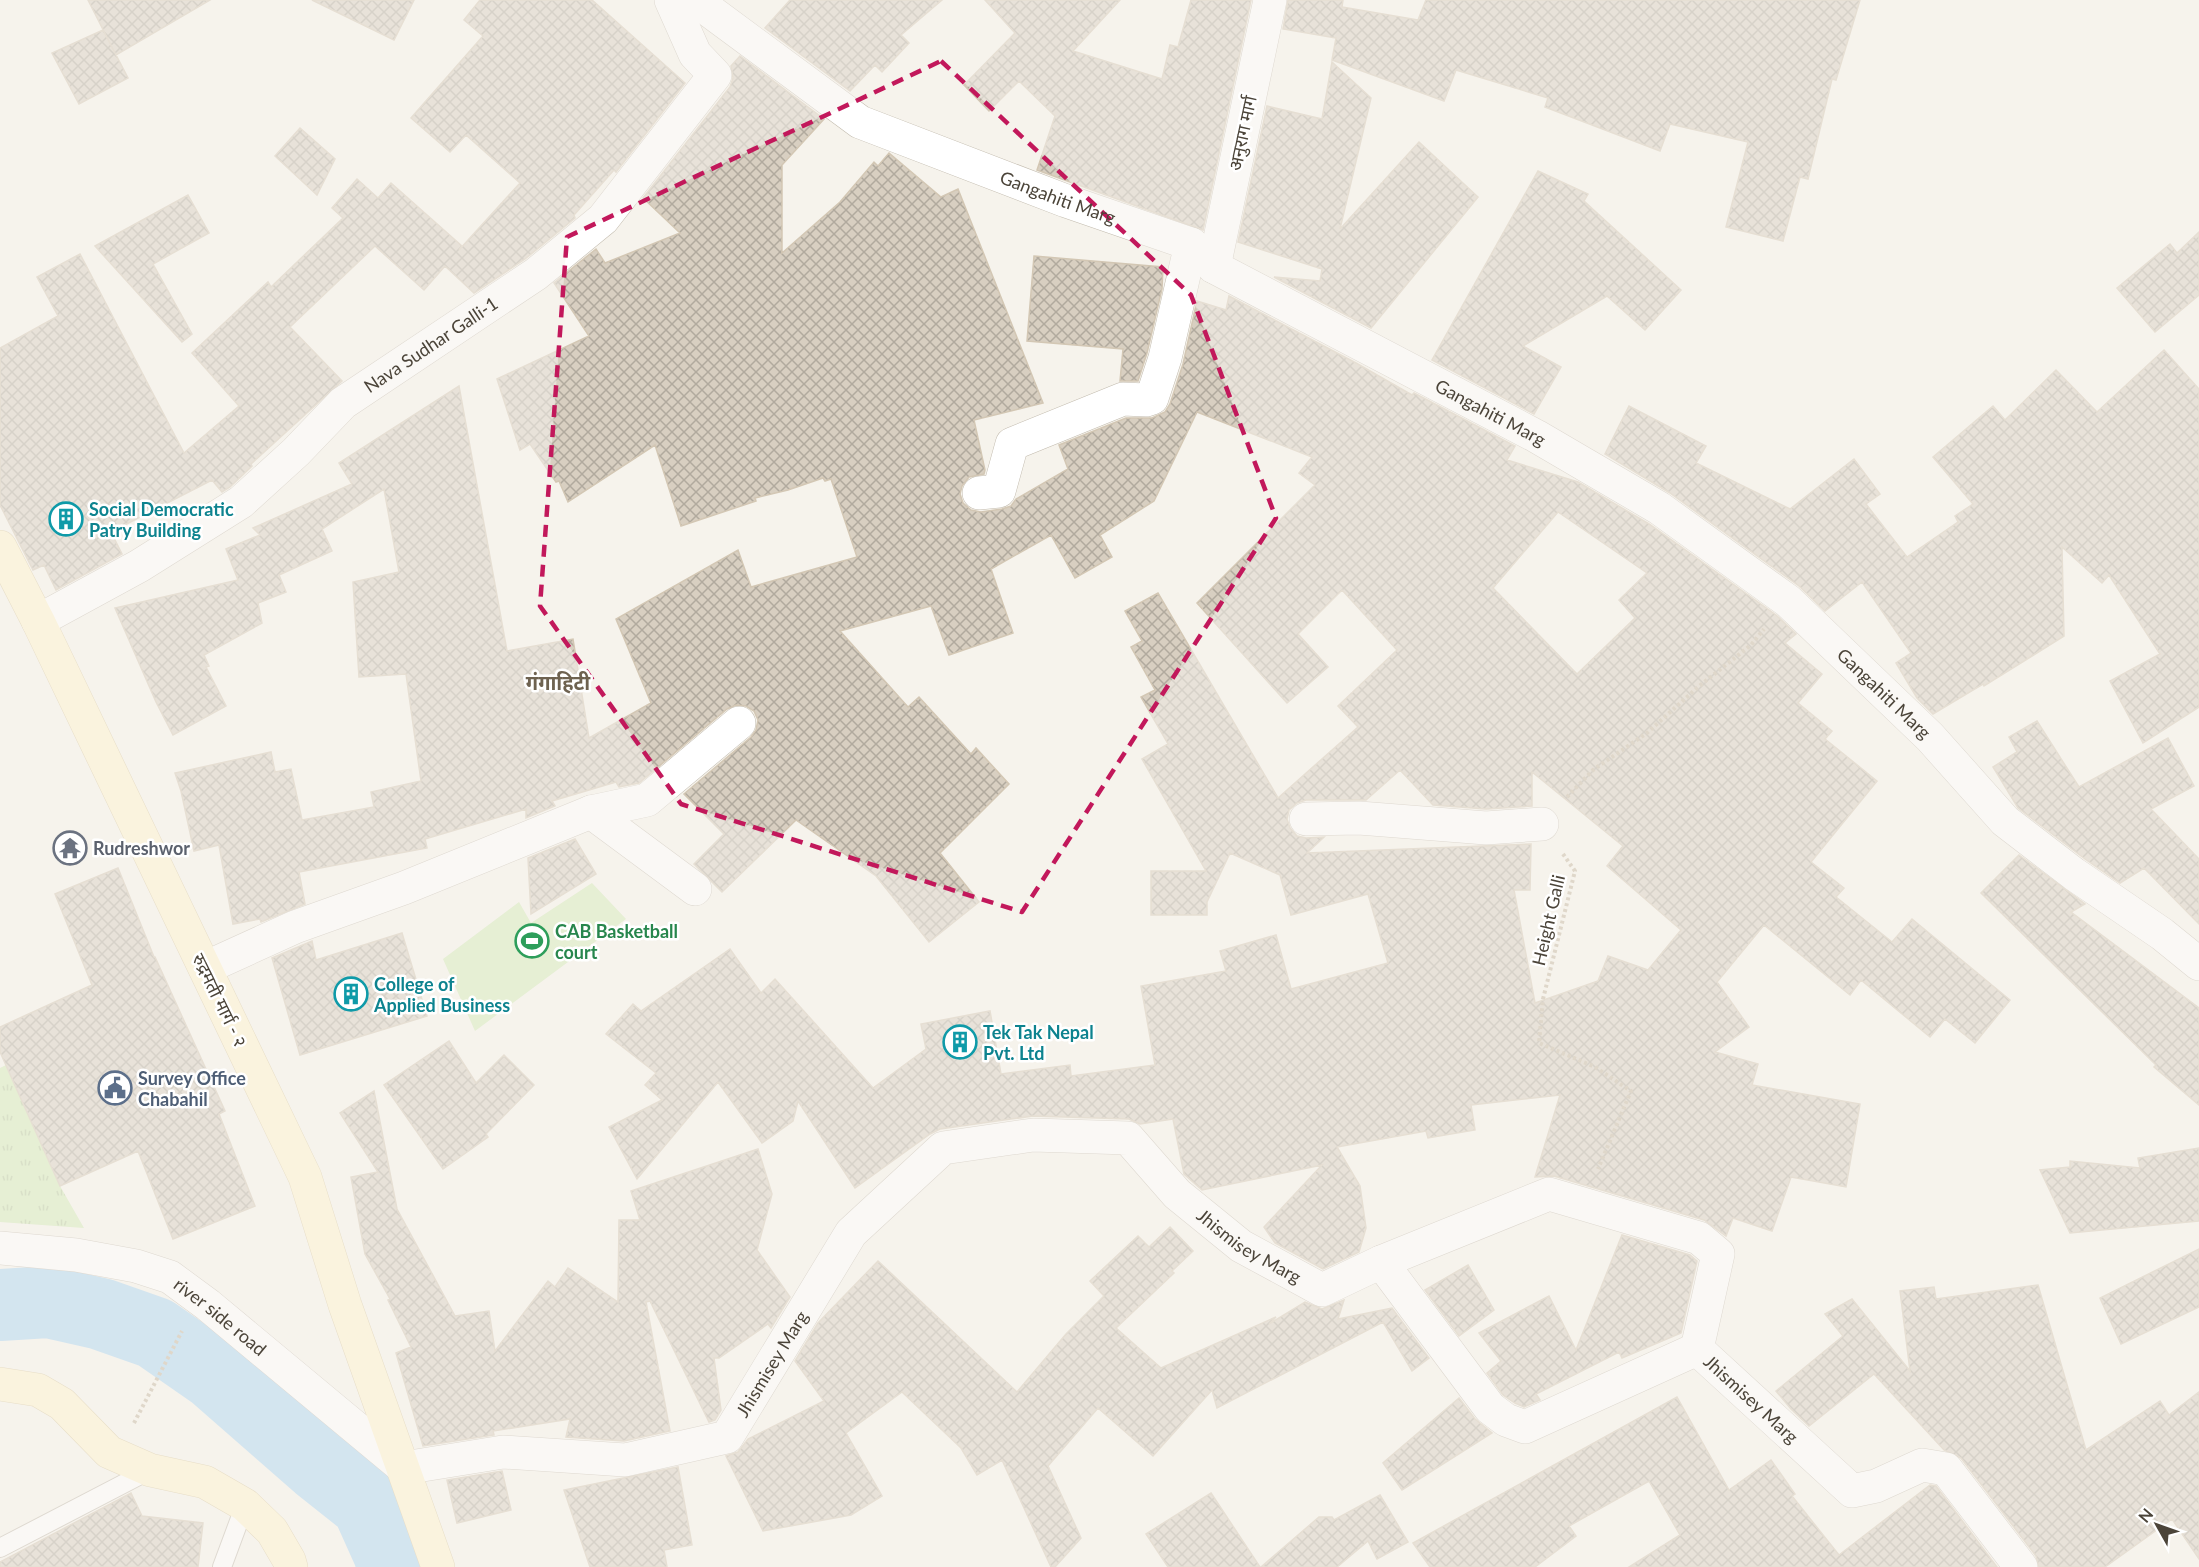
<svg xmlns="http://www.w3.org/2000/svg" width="2199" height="1567" font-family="Lato,'Noto Sans Devanagari',sans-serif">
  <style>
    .grass { fill: url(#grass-tufts) }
    .pitch { fill: #d2eab5 }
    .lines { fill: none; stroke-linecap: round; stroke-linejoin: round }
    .river { stroke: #a9d4f2; stroke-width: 72 }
    .building { fill: url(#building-cross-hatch); stroke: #d3c7b4; stroke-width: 1.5; fill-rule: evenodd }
    .lane-casing { stroke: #c2bbae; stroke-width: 20 }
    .street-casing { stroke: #c2bbae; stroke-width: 34 }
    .secondary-casing { stroke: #d6c79b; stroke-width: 34 }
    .path { stroke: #c4b79f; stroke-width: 4; stroke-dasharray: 3 3; stroke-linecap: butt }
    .lane { stroke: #fff; stroke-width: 18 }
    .street { stroke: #fff; stroke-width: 33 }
    .secondary { stroke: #fff3cd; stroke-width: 33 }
    .marked { fill: none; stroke: #c2185b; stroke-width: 4.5; stroke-dasharray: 12 8; stroke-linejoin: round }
    .labels { text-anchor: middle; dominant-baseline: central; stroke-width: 5; stroke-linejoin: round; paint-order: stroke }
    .street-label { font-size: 18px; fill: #4b4439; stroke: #fff }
    .culture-label { font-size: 18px; font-weight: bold; fill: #0d838f; stroke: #fff; text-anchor: start }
    .worship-label { font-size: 18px; font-weight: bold; fill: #5b616d; stroke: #fff; text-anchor: start }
    .leisure-label { font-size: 18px; font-weight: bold; fill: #27864d; stroke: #fff; text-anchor: start }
    .service-label { font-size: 18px; font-weight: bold; fill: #4e5e75; stroke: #fff; text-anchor: start }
    .neighbourhood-label { font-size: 20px; font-weight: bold; fill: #6e6250; stroke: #fff }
  </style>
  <defs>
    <pattern id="grass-tufts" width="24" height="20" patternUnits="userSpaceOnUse" patternTransform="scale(1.5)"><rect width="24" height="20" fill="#d2eab5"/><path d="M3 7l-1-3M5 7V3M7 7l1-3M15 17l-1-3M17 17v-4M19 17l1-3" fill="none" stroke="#b6ca9c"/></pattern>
    <pattern id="building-cross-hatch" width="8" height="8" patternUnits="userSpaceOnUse" patternTransform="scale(1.5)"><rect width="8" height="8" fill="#d8cfc1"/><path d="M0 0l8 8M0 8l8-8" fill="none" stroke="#b1aa9e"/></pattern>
  </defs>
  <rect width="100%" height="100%" fill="#f6f3ec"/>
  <!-- grass -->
  <path class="grass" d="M 6,1065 L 60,1186 L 84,1228 L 0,1222 L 0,1068 Z"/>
  <!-- pitch -->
  <path class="pitch" d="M 592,883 L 626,919 L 475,1031 L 443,959 L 519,902 L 531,923 Z"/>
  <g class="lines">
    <!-- river -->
    <path class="river" d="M 0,1305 L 48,1302 L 101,1314 L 155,1333 L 214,1374 L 318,1465 L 367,1504 L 389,1553 L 393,1567"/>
  </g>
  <!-- building -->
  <path class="building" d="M 88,0 L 210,0 L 116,55 Z
    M 312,0 L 414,0 L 394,40 Z
    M 480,0 L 592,0 L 685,83 L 616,172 L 614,170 L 574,215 L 575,218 L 525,259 L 474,293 L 445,266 L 424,290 L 375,246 L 290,327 L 342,381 L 251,464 L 252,466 L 230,487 L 222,492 L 212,480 L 111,532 L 122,554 L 56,590 L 44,565 L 33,570 L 0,505 L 0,348 L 58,316 L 37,277 L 80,254 L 184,453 L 239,406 L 192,353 L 268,282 L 271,287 L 343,218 L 332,208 L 357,179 L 378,198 L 391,183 L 462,246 L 459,250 L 520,183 L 466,135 L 450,152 L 411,118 L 483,36 L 464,20 Z
    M 790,0 L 942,0 L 901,35 L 909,43 L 882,72 L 875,65 L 850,91 L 765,28 Z
    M 985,0 L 1120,0 L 1073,51 L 1162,79 L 1170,45 L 1178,47 L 1191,0 L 1251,0 L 1203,230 L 1037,170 L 1055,116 L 1019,81 L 989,111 L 964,85 L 1015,33 Z
    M 1288,0 L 1343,0 L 1342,7 L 1418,20 L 1426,0 L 1860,0 L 1836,80 L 1832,79 L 1808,179 L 1800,177 L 1783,241 L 1726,227 L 1748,142 L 1670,124 L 1660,151 L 1545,107 L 1548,98 L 1456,70 L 1444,101 L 1332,60 L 1336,38 L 1283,29 Z
    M 103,30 L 128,78 L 79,104 L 52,53 Z
    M 740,56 L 824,119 L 782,165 L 782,253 L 840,202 L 874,162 L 878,166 L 889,153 L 941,197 L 958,189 L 1043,403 L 974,420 L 985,470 L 984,474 L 969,477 L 962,486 L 960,494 L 963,503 L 971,510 L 981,512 L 1002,509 L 1011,506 L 1016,499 L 1068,469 L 1059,445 L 1126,418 L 1152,418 L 1165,412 L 1170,404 L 1183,364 L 1197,301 L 1226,310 L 1229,296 L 1356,363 L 1412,395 L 1414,393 L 1515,446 L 1507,460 L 1578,482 L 1649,524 L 1776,615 L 1796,634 L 1785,643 L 1822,674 L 1798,703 L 1832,731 L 1825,739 L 1877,781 L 1811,862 L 1844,888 L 1836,897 L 1892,942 L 1912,919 L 2010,1000 L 1975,1043 L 1945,1019 L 1930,1037 L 1861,980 L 1850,995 L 1764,925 L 1717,982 L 1749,1027 L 1715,1052 L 1758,1064 L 1752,1085 L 1860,1104 L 1846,1187 L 1791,1177 L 1772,1231 L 1733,1218 L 1726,1236 L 1704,1220 L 1554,1176 L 1535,1177 L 1560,1095 L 1471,1105 L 1475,1130 L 1428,1138 L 1426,1131 L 1337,1147 L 1360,1186 L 1366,1228 L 1359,1252 L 1323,1269 L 1275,1243 L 1264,1227 L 1322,1165 L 1202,1190 L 1184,1174 L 1173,1119 L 1140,1124 L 1129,1119 L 1033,1116 L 940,1129 L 930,1134 L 855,1188 L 798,1101 L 793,1121 L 762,1143 L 718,1082 L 637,1179 L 609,1127 L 662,1100 L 645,1085 L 656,1073 L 606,1034 L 633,1004 L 641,1011 L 730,949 L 761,993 L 775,979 L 873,1088 L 926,1049 L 921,1024 L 990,1011 L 1001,1074 L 1070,1065 L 1071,1076 L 1155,1065 L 1141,986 L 1226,971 L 1220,951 L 1276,935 L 1291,989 L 1388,963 L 1368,894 L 1291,915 L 1280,875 L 1230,853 L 1207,902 L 1207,915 L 1151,915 L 1151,871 L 1206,871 L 1142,759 L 1168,744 L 1141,697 L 1155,690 L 1131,647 L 1142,641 L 1125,611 L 1158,593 L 1278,798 L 1358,727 L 1338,706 L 1397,650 L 1342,590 L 1298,634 L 1328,667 L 1287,703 L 1197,603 L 1315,485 L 1299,473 L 1312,457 L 1197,412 L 1154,501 L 1100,535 L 1112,557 L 1075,578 L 1051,535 L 991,569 L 1013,633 L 949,655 L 931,606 L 840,631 L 908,707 L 919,697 L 971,754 L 976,748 L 1009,784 L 940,853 L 979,902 L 929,942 L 876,876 L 796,820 L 722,892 L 694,864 L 724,834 L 684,794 L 751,737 L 756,730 L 758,720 L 754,711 L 746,706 L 736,705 L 727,709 L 639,783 L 619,787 L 616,782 L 552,801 L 555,806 L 526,818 L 526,809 L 425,839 L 427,848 L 299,872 L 305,904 L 261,922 L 260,919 L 233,924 L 219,845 L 194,851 L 181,791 L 175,773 L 271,752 L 275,772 L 291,769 L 302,820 L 374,807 L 371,792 L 421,781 L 406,674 L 359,677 L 353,582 L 399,572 L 384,489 L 322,529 L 332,551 L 279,575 L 286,592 L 258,603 L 262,623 L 204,655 L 209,666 L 206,667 L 226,706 L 173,735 L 156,702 L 115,608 L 238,580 L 226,549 L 260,535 L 253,528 L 352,484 L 339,463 L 459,386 L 507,651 L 573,639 L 589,738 L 651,703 L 616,619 L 738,550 L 751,587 L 857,557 L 831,479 L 825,481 L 823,478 L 788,490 L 755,498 L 756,501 L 681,526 L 655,445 L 568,502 L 559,481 L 556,482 L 530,444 L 520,450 L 497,379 L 589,336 L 554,283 L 596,249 L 605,263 L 680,233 L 643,198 L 730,87 L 733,78 L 731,66 ZM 1558,512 L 1647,573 L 1619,600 L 1635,618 L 1577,674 L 1493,588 ZM 1400,770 L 1433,805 L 1486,809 L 1532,806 L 1532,772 L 1623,846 L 1607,866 L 1681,930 L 1648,970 L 1608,956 L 1598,981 L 1535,1003 L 1514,890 L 1530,890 L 1531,844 L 1307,853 L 1324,837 L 1306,838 L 1297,836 L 1290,828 L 1287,819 L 1289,810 L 1297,803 L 1306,800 L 1366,800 Z
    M 1332,62 L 1371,98 L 1340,229 L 1419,142 L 1478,197 L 1371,328 L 1274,277 L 1320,281 L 1322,269 L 1238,242 L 1267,106 L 1322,119 Z
    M 300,128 L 335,159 L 317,195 L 275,156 Z
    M 1538,171 L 1588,194 L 1584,201 L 1681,290 L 1645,330 L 1607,296 L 1523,346 L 1561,367 L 1534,414 L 1432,360 Z
    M 188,195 L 209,233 L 153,264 L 192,334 L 182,342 L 95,246 Z
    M 2199,232 L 2199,295 L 2155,332 L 2117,288 L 2170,244 L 2177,253 Z
    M 1034,256 L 1163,267 L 1162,289 L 1147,353 L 1138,381 L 1120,381 L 1123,349 L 1027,341 Z
    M 2164,350 L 2199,389 L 2199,707 L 2143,743 L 2110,681 L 2160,654 L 2109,575 L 2102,583 L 2062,547 L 2064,636 L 1984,686 L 1983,684 L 1933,714 L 1917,698 L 1896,663 L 1911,653 L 1862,582 L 1825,611 L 1799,586 L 1670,493 L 1605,454 L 1629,406 L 1706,446 L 1696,463 L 1790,509 L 1854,459 L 1880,494 L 1866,504 L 1907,557 L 1958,522 L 1955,516 L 1973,504 L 1933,457 L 1993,406 L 2005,420 L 2056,370 L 2097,412 Z
    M 2037,721 L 2079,787 L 2168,738 L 2194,786 L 2151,809 L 2199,859 L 2199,924 L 2144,868 L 2120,883 L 2085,859 L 2018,808 L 1993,767 L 2017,752 L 2009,737 Z
    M 575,839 L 596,874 L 531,914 L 528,858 Z
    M 2019,855 L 2085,904 L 2071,912 L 2199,1008 L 2199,1105 L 2154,1067 L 2156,1065 L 1981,893 Z
    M 118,868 L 154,957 L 155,957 L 225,1111 L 219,1114 L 255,1206 L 173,1239 L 138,1151 L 60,1186 L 0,1052 L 0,1027 L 92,985 L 55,894 Z
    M 402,933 L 427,1016 L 300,1055 L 272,958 L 312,941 L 316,960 Z
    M 449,1041 L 476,1083 L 504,1055 L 534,1085 L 486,1134 L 488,1137 L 443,1169 L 384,1085 Z
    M 374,1091 L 397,1209 L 455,1316 L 489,1311 L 495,1351 L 548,1281 L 555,1287 L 568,1268 L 618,1302 L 619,1220 L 640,1220 L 631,1191 L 758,1149 L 772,1194 L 757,1250 L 790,1297 L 771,1328 L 768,1324 L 719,1358 L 714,1358 L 721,1410 L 715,1420 L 709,1422 L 650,1301 L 646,1302 L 670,1431 L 624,1441 L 566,1437 L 570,1419 L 493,1431 L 494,1435 L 423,1446 L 396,1353 L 411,1347 L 388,1300 L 390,1299 L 365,1254 L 351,1177 L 378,1172 L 340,1113 Z
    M 2199,1148 L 2199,1221 L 2070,1233 L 2040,1170 L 2070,1167 L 2070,1161 L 2140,1168 L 2138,1158 Z
    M 1170,1227 L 1193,1251 L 1172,1271 L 1174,1273 L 1116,1328 L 1161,1368 L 1276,1317 L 1269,1324 L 1305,1302 L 1322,1309 L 1344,1300 L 1338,1319 L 1392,1308 L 1429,1358 L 1412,1371 L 1383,1322 L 1217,1408 L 1212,1390 L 1153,1456 L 1098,1408 L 1048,1466 L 1081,1538 L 1055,1567 L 1051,1567 L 1002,1460 L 977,1475 L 961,1448 L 902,1392 L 846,1433 L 882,1496 L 851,1515 L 763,1531 L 726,1456 L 738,1452 L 748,1439 L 824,1401 L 795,1361 L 818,1323 L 878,1261 L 1017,1392 L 1066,1334 L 1104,1296 L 1090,1281 L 1138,1236 L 1149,1247 Z
    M 1622,1235 L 1690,1255 L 1697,1261 L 1681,1333 L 1622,1358 L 1619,1352 L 1536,1394 L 1540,1400 L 1524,1407 L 1515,1403 L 1503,1395 L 1487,1373 L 1501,1361 L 1479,1333 L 1549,1296 L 1576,1350 Z
    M 2199,1249 L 2199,1307 L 2121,1344 L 2100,1298 Z
    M 1468,1265 L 1494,1310 L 1459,1336 L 1425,1290 Z
    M 2038,1285 L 2086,1450 L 2160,1401 L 2169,1415 L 2199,1392 L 2199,1559 L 2172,1519 L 2105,1567 L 2039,1567 L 2036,1556 L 1961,1458 L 1944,1450 L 1874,1374 L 1809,1426 L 1791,1409 L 1776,1391 L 1843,1336 L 1825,1314 L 1852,1299 L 1910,1371 L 1900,1291 L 1934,1287 L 1936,1299 Z
    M 1677,1397 L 1729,1490 L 1771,1460 L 1795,1494 L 1792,1496 L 1839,1555 L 1930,1485 L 1936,1486 L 1997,1567 L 1629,1567 L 1680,1535 L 1649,1481 L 1569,1526 L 1576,1536 L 1535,1567 L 1430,1567 L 1413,1543 Z
    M 1459,1398 L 1475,1419 L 1492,1433 L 1402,1490 L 1383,1463 Z
    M 678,1467 L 692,1545 L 664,1550 L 667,1567 L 590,1567 L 564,1490 Z
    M 502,1471 L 511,1510 L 457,1523 L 447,1480 Z
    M 131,1493 L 142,1516 L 203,1523 L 198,1567 L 0,1567 L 0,1562 Z
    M 1211,1493 L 1260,1567 L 1168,1567 L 1146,1534 Z
    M 1380,1495 L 1408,1542 L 1377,1559 L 1368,1541 L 1337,1567 L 1261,1567 L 1319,1517 L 1332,1517 L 1334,1520 Z"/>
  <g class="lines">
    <defs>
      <path id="lane" d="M 0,1548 L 150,1470
        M 222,1567 L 245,1505"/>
      <g id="street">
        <path id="s1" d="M 695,0 L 860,122 L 1066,201 L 1191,244 L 1214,267 L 1536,436 L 1659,508 L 1788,601 L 1930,737 L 2005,821 L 2074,874 L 2162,934 L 2199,964"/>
        <path d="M 1214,267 L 1270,0"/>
        <path d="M 979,493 L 999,491 L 1012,444 L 1123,399 L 1146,400 L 1152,398 L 1165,358 L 1191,244"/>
        <path id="s2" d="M 38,621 L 139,566 L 241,502 L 296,452 L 343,403 L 536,274 L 603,219 L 715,75 L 695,54 L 671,0"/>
        <path d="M 591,812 L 647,800 L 739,723"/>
        <path d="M 1306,819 L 1359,818 L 1486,828 L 1542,824"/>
        <path d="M 205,968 L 295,927 L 404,888 L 591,812 L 695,889"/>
        <path id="s3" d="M 0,1248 L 76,1255 L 136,1266 L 170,1277 L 208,1305 L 404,1468 L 503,1452 L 625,1460 L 727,1437 L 851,1233 L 943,1148 L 1033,1135 L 1128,1138 L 1177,1194 L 1241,1246 L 1322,1290 L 1381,1262 L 1549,1194 L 1699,1238 L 1718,1254 L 1697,1349 L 1852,1491 L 1876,1486 L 1922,1465 L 1946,1469 L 2021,1567"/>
        <path d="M 1381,1262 L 1490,1408 L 1506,1420 L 1525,1427 L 1697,1349"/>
      </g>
      <path id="secondary" d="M 0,547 L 38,621 L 305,1177 L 345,1305 L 438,1567
        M 0,1384 L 38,1390 L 62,1404 L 109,1452 L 150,1470 L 205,1482 L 245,1505 L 272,1531 L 289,1560 L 291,1567"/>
    </defs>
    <!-- lane casing -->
    <use href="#lane" class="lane-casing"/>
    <!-- street casing -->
    <use href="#street" class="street-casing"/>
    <!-- secondary casing -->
    <use href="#secondary" class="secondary-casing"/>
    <!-- path -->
    <path class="path" d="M 1567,797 L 1593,770 L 1647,733 L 1698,687 L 1751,645 L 1764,629
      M 1563,854 L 1575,871 L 1543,999 L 1539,1043 L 1595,1067 L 1631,1091 L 1598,1169
      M 134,1423 L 182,1331"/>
    <!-- lane -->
    <use href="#lane" class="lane"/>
    <!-- street -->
    <use href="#street" class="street"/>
    <!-- secondary -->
    <use href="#secondary" class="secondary"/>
  </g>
  <!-- marked area -->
  <path d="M0 0H2199V1567H0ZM 941,61 L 1191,295 L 1276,518 L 1022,912 L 681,804 L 540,606 L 567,237 Z" fill="#f6f3ec" fill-opacity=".55" fill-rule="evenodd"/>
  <path class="marked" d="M 941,61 L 1191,295 L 1276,518 L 1022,912 L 681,804 L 540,606 L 567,237 Z"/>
  <!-- icons -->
  <defs>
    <symbol id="building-ring" viewBox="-11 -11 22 22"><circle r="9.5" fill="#fff" stroke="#0f9aa8" stroke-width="1.5"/><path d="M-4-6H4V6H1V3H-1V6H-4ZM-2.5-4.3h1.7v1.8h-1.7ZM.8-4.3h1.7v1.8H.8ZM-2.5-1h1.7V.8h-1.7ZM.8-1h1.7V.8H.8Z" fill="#0f9aa8"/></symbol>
    <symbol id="temple-ring" viewBox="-11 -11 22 22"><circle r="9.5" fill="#fff" stroke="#6b7280" stroke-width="1.5"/><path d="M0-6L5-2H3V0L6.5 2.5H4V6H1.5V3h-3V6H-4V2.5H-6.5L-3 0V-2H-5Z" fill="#6b7280"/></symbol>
    <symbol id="stadium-ring" viewBox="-11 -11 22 22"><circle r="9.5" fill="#fff" stroke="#2e9e5b" stroke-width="1.5"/><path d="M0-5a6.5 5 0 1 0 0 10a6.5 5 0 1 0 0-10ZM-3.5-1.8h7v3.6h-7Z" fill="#2e9e5b"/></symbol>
    <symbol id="civic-ring" viewBox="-11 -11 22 22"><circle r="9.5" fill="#fff" stroke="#5c6f8a" stroke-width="1.5"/><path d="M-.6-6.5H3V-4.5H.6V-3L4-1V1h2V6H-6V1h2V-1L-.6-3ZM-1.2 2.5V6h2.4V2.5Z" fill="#5c6f8a"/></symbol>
  </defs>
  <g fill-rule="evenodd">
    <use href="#building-ring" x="47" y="500" width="38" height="38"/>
    <use href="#temple-ring" x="51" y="829" width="38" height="38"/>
    <use href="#stadium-ring" x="513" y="922" width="38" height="38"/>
    <use href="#building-ring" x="332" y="975" width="38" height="38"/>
    <use href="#building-ring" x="941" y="1023" width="38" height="38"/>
    <use href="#civic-ring" x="96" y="1069" width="38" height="38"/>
  </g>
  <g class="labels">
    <!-- street labels -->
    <g class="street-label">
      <text transform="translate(1242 133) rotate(-78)">अनुराग मार्ग</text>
      <text stroke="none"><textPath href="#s1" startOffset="417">Gangahiti Marg</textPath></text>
      <text stroke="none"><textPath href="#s2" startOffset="483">Nava Sudhar Galli-1</textPath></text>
      <text stroke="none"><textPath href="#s1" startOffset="903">Gangahiti Marg</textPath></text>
      <text stroke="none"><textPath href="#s1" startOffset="1389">Gangahiti Marg</textPath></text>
      <text transform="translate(1548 920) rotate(-77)">Height Galli</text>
      <text transform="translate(220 1000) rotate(64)">रुद्रमती मार्ग ‍- २</text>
      <text stroke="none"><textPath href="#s3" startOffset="1516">Jhismisey Marg</textPath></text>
      <text stroke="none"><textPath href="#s3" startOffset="237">river side road</textPath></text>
      <text stroke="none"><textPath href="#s3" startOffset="888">Jhismisey Marg</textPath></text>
      <text stroke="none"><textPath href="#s3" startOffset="2200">Jhismisey Marg</textPath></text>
    </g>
    <!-- culture labels -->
    <g class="culture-label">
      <text x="89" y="509">Social Democratic<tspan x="89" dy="21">Patry Building</tspan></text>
      <text x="374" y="984">College of<tspan x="374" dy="21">Applied Business</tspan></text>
      <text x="983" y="1032">Tek Tak Nepal<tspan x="983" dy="21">Pvt. Ltd</tspan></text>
    </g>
    <!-- worship labels -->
    <g class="worship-label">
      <text x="93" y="848">Rudreshwor</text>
    </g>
    <!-- leisure labels -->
    <g class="leisure-label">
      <text x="555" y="931">CAB Basketball<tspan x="555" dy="21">court</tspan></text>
    </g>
    <!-- service labels -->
    <g class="service-label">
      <text x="138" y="1078">Survey Office<tspan x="138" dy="21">Chabahil</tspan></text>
    </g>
    <!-- neighbourhood labels -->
    <g class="neighbourhood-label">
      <text x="558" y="682">गंगाहिटी</text>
    </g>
  </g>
  <!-- north arrow -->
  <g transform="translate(2157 1525) rotate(310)" stroke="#ffffff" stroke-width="4.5" paint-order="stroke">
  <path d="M0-4.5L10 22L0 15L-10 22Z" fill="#4b4439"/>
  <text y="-9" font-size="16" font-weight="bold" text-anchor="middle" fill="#4b4439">N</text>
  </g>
</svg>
